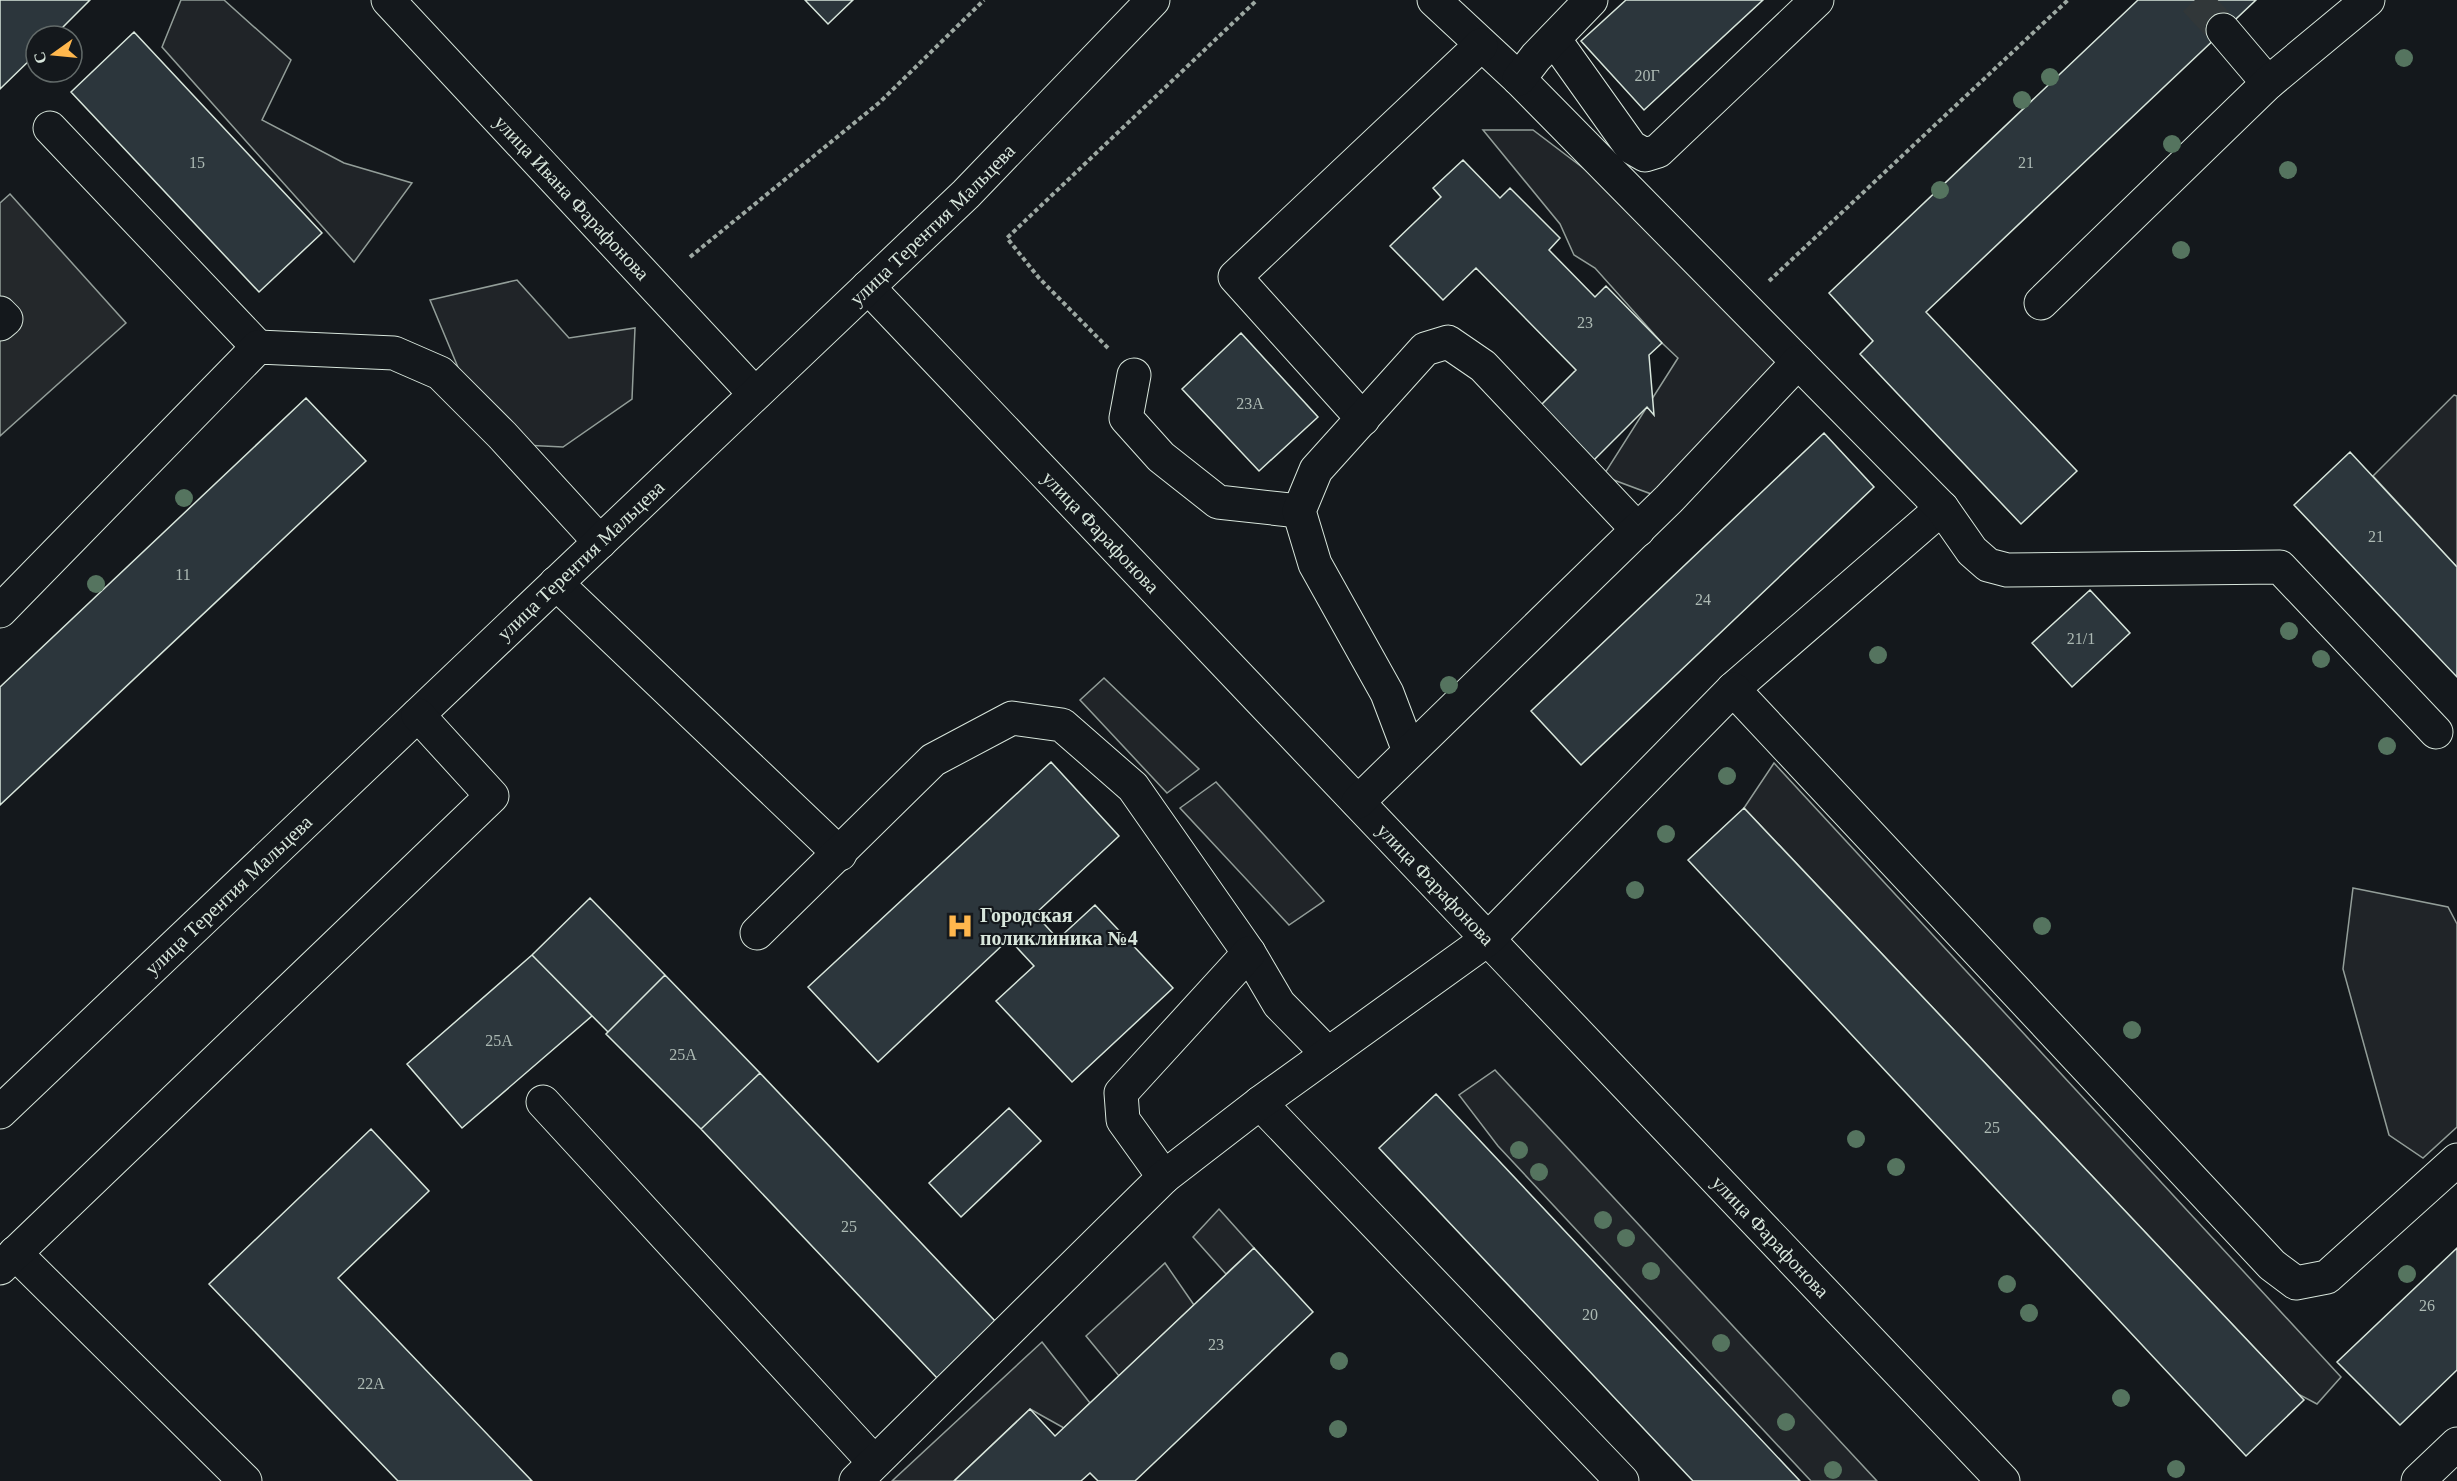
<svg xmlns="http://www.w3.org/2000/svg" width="2457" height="1481" font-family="'Times New Roman',serif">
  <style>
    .green { fill: #202428; stroke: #939e99; stroke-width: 1.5 }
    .parking { fill: #24282b; stroke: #939e99; stroke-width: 1.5 }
    .building { fill: #2c363c; stroke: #d8e6dc; stroke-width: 1.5 }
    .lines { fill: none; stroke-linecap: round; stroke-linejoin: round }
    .minor-tunnel { stroke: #313739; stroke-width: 33; stroke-dasharray: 33 16; stroke-linecap: butt }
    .minor-casing { stroke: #d8e6dc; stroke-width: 35 }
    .path { stroke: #9da8a2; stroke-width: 4; stroke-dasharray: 4.5 3; stroke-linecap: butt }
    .minor { stroke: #14181c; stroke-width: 33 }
    .tree { fill: #55745f }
    .labels { text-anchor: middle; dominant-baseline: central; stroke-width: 4.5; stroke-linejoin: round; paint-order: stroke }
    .number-label { font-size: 16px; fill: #adbab4 }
    .street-label { font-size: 20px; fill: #d8e6dc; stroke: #14181c }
    .poi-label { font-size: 20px; font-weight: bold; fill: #d8e6dc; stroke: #14181c; text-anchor: start }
  </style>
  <rect width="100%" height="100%" fill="#14181c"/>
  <!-- green -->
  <path class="green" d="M 181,0 L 224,0 L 291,60 L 262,120 L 344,163 L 412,183 L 354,262 L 162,47 Z
    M 1483,130 L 1533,130 L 1595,177 L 1780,361 L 1654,495 L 1603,476 L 1678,358 L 1662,343 L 1595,268 L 1574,255 L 1560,224 Z
    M 517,280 L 569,338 L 635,328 L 632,399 L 563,447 L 504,444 L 472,401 L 430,300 Z
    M 2454,395 L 2457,396 L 2457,567 L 2373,476 Z
    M 1104,678 L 1199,769 L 1167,793 L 1080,700 Z
    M 1774,763 L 2341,1377 L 2317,1404 L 2298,1394 L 1744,808 Z
    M 1216,782 L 1324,901 L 1289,925 L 1180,808 Z
    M 2353,888 L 2448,907 L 2457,924 L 2457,1127 L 2423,1158 L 2389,1135 L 2343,969 Z
    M 1495,1070 L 1877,1481 L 1811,1481 L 1498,1146 L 1459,1095 Z
    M 1219,1209 L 1254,1248 L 1226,1274 L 1193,1237 Z
    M 1165,1263 L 1194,1305 L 1119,1376 L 1086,1336 Z
    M 1042,1342 L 1090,1403 L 1064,1428 L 1030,1409 L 954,1481 L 892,1481 Z"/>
  <!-- parking -->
  <path class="parking" d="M 10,194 L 126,323 L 0,436 L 0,203 Z"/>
  <!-- building -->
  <path class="building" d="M 0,0 L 90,0 L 54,36 L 36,36 L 36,54 L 0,89 Z
    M 805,0 L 853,0 L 828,24 Z
    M 1626,0 L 1763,0 L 1644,110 L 1581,41 Z
    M 2138,0 L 2256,0 L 1926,312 L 2077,471 L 2021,524 L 1860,354 L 1873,341 L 1829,293 Z
    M 134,32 L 322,233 L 259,292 L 71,92 Z
    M 1463,160 L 1500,198 L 1510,188 L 1560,238 L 1549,250 L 1595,297 L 1606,286 L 1662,343 L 1649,355 L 1654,415 L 1647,407 L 1593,461 L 1540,406 L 1576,370 L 1476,268 L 1443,300 L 1390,246 L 1441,197 L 1433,188 Z
    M 1241,333 L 1318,417 L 1259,471 L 1182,389 Z
    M 306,398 L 366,461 L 0,805 L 0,687 Z
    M 1824,433 L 1874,487 L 1581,765 L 1531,711 Z
    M 2350,452 L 2457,567 L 2457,677 L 2294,505 Z
    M 2090,590 L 2130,633 L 2072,687 L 2032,643 Z
    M 1051,762 L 1119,836 L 1035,914 L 1058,939 L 1095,905 L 1173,988 L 1072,1082 L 996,1001 L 1034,966 L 1009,939 L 878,1062 L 808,987 Z
    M 1744,808 L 2304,1400 L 2246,1456 L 1688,860 Z
    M 590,898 L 665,975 L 608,1032 L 532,955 Z
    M 532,955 L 592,1016 L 462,1128 L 407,1064 Z
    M 665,975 L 760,1073 L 701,1129 L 606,1034 Z
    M 760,1073 L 996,1322 L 937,1378 L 701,1129 Z
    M 1436,1094 L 1800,1481 L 1693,1481 L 1379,1148 Z
    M 1009,1108 L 1041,1141 L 961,1217 L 929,1183 Z
    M 371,1129 L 429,1191 L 338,1278 L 532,1481 L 398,1481 L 209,1284 Z
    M 1254,1248 L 1313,1312 L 1135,1481 L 1098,1481 L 1090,1473 L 1081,1481 L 954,1481 L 1030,1409 L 1055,1436 Z
    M 2457,1248 L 2457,1370 L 2400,1425 L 2337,1362 Z"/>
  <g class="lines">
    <!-- minor-tunnel -->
    <path class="minor-tunnel" d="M 2195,0 L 2223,30"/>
    <defs>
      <g id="minor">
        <path id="s1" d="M 388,0 L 755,394"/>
        <path d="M 1434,0 L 1519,79 L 1798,362"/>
        <path d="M 2223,30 L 2268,83"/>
        <path d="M 1554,39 L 1631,147 L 1645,155 L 1658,151 L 1817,0"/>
        <path d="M 1519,79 L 1536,57 L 1591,0"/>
        <path d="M 50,128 L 258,347"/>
        <path id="s2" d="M 868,287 L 2003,1481"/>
        <path d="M 2041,303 L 2268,83 L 2368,0"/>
        <path d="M 0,313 L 6,319 L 0,324"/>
        <path d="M 1134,375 L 1126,418 L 1161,457 L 1218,502 L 1299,511"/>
        <path d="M 1363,419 L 1235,277 L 1481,45"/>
        <path d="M 556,583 L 840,854"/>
        <path d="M 0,611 L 258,347 L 394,353 L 440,373 L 502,435 L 600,542"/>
        <path d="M 1733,689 L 1942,508"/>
        <path d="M 1409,751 L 1387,693 L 1315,564 L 1299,511 L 1316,470 L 1425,349 L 1448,342 L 1483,366 L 1638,530"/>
        <path d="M 1358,802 L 1669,499 L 1798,362 L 1942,508 L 1972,551 L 1988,565 L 2007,570 L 2280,567 L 2436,732"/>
        <path d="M 757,933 L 933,760 L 1012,718 L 1062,725 L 1133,787 L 1249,953 L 1279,1004 L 1328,1054"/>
        <path d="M 543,1102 L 874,1462"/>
        <path d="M 1260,1103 L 1622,1481"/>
        <path id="s3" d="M 0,1112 L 966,194 L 1153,0"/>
        <path d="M 1164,1177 L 1123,1120 L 1121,1093 L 1249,953"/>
        <path d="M 15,1253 L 245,1481"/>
        <path d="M 0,1268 L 492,796 L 418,715"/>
        <path d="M 856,1481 L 1164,1177 L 1260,1103 L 1488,939 L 1733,689 L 2272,1265 L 2296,1283 L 2327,1277 L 2457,1160"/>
        <path d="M 2418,1481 L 2457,1444"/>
      </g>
    </defs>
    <!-- minor casing -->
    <use href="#minor" class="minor-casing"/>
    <!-- path -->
    <path class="path" d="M 690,257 L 880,102 L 984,0
      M 1769,281 L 2068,0
      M 1108,348 L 1039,278 L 1007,238 L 1257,0"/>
    <!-- minor -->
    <use href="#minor" class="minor"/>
  </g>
  <!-- trees -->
  <g class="tree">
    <circle cx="2404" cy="58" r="9"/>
    <circle cx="2050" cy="77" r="9"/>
    <circle cx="2022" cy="100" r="9"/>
    <circle cx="2172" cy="144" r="9"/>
    <circle cx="2288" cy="170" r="9"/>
    <circle cx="1940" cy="190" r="9"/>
    <circle cx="2181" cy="250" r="9"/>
    <circle cx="184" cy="498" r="9"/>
    <circle cx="96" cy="584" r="9"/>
    <circle cx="2289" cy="631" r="9"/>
    <circle cx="1878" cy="655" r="9"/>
    <circle cx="2321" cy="659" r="9"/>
    <circle cx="1449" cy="685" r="9"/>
    <circle cx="2387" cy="746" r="9"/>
    <circle cx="1727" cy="776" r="9"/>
    <circle cx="1666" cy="834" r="9"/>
    <circle cx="1635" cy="890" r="9"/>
    <circle cx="2042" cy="926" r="9"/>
    <circle cx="2132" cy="1030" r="9"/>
    <circle cx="1856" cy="1139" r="9"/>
    <circle cx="1519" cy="1150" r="9"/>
    <circle cx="1896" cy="1167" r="9"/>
    <circle cx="1539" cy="1172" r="9"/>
    <circle cx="1603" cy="1220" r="9"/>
    <circle cx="1626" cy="1238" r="9"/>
    <circle cx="1651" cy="1271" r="9"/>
    <circle cx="2407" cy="1274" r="9"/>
    <circle cx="2007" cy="1284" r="9"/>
    <circle cx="2029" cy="1313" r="9"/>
    <circle cx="1721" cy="1343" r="9"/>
    <circle cx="1339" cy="1361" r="9"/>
    <circle cx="2121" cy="1398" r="9"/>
    <circle cx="1786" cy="1422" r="9"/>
    <circle cx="1338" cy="1429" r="9"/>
    <circle cx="2176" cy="1469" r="9"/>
    <circle cx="1833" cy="1470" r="9"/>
  </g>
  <!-- icons -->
  <defs>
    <symbol id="hospital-bare" viewBox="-9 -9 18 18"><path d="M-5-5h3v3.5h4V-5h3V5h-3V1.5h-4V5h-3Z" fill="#ffb74d" stroke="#14181c" stroke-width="2.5" paint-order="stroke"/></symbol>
  </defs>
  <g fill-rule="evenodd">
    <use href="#hospital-bare" x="941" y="907" width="38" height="38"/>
  </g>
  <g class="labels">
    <!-- number labels -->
    <g class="number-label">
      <text x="1647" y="75">20Г</text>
      <text x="197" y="162">15</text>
      <text x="2026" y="162">21</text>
      <text x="1585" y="322">23</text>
      <text x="1250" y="403">23А</text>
      <text x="2376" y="536">21</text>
      <text x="183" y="574">11</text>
      <text x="1703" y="599">24</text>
      <text x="2081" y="638">21/1</text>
      <text x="499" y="1040">25А</text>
      <text x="683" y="1054">25А</text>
      <text x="1992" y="1127">25</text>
      <text x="849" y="1226">25</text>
      <text x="2427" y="1305">26</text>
      <text x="1590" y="1314">20</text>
      <text x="1216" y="1344">23</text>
      <text x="371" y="1383">22А</text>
    </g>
    <!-- street labels -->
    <g class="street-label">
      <text stroke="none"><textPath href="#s1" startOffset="270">улица Ивана Фарафонова</textPath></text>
      <text stroke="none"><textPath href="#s3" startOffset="1287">улица Терентия Мальцева</textPath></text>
      <text stroke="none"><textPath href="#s2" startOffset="338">улица Фарафонова</textPath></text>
      <text stroke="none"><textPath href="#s3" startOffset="801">улица Терентия Мальцева</textPath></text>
      <text stroke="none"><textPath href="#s2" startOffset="824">улица Фарафонова</textPath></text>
      <text stroke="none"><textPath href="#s3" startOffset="315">улица Терентия Мальцева</textPath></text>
      <text stroke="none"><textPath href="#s2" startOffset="1310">улица Фарафонова</textPath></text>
    </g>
    <!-- poi labels -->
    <g class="poi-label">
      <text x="980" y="915">Городская<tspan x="980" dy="23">поликлиника №4</tspan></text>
    </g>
  </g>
  <!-- north arrow -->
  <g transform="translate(54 54) rotate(255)"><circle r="28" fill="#14181c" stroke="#626a69" stroke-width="1.5"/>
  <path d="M0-4.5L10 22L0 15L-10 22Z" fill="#ffb74d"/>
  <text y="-9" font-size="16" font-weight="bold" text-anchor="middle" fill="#d8e6dc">С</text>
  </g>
</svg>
